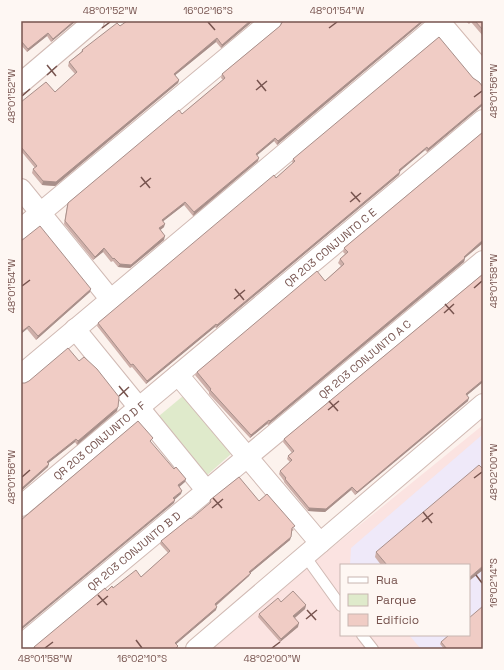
<svg xmlns="http://www.w3.org/2000/svg" width="504" height="670" font-family="'Space Grotesk',sans-serif">
  <style>
    .commercial { fill: #fbe3e1; fill-rule: evenodd }
    .education { fill: #efe9f9 }
    .green { fill: #dfeacb }
    .lines { fill: none; stroke-linecap: round; stroke-linejoin: round }
    .lane-casing { stroke: #d1bab4; stroke-width: 12 }
    .street-casing { stroke: #d1bab4; stroke-width: 22 }
    .secondary-casing { stroke: #d4b9b2; stroke-width: 24 }
    .lane { stroke: #fff; stroke-width: 10 }
    .street { stroke: #fff; stroke-width: 20 }
    .secondary { stroke: #fff; stroke-width: 22 }
    .wall { fill: #ceafa9 }
    .shaded-wall { fill: #a88f8a }
    .building { fill: #f0ccc5; stroke: #a88f8a }
    .ticks { fill: none; stroke: #77544f; stroke-width: 1.5 }
    .labels { text-anchor: middle; dominant-baseline: central; stroke-width: 3; stroke-linejoin: round; paint-order: stroke }
    .street-label { font-size: 11px; fill: #77544f; stroke: #fef7f3 }
    .neatline { fill: none; stroke: #77544f; stroke-width: 1.5 }
    .ticks-label { font-size: 10px; text-anchor: middle; fill: #77544f }
  </style>
  <rect width="100%" height="100%" fill="#fcf2ed"/>
  <!-- commercial -->
  <path class="commercial" d="M 483,425 L 483,649 L 207,649 ZM 341,565 L 469,565 L 469,635 L 341,635 Z"/>
  <!-- education -->
  <path class="education" d="M 483,434 L 483,649 L 421,649 L 409,635 L 469,635 L 469,565 L 350,565 L 351,548 Z"/>
  <!-- green -->
  <path class="green" d="M 183,396 L 231,454 L 205,477 L 153,421 Z"/>
  <g class="lines">
    <defs>
      <path id="lane" d="M 305,556 L 341,606
        M 362,635 L 373,649"/>
      <g id="street">
        <path d="M 21,83 L 94,21"/>
        <path d="M 21,189 L 111,300"/>
        <path d="M 21,229 L 271,21"/>
        <path d="M 75,329 L 206,490"/>
        <path d="M 21,375 L 440,23"/>
        <path d="M 178,375 L 320,543"/>
        <path id="s1" d="M 21,506 L 483,120"/>
        <path id="s2" d="M 21,645 L 483,261"/>
        <path d="M 196,649 L 483,404"/>
      </g>
      <path id="secondary" d="M 438,21 L 483,74"/>
    </defs>
    <!-- lane casing -->
    <use href="#lane" class="lane-casing"/>
    <!-- street casing -->
    <use href="#street" class="street-casing"/>
    <!-- secondary casing -->
    <use href="#secondary" class="secondary-casing"/>
    <!-- lane -->
    <use href="#lane" class="lane"/>
    <!-- street -->
    <use href="#street" class="street"/>
    <!-- secondary -->
    <use href="#secondary" class="secondary"/>
  </g>
  <!-- wall -->
  <path class="wall" d="M 21,21 L 76,21 L 51,42 L 47,36 L 27,52 L 21,45 Z
    M 127,21 L 253,21 L 221,48 L 216,42 L 175,75 L 179,80 L 178,83 L 55,186 L 42,185 L 32,173 L 33,169 L 35,168 L 21,151 L 21,102 L 55,92 L 75,74 L 68,66 L 69,62 L 81,52 L 82,50 L 120,26 Z
    M 282,21 L 424,21 L 423,22 L 277,145 L 274,141 L 257,155 L 258,161 L 193,216 L 184,205 L 163,221 L 164,227 L 160,230 L 164,240 L 130,268 L 118,267 L 113,261 L 111,262 L 103,252 L 93,260 L 64,224 L 67,206 L 68,203 L 182,114 L 223,80 L 221,78 L 222,74 L 280,26 L 282,23 Z
    M 466,21 L 483,21 L 483,36 L 471,22 L 469,24 Z
    M 473,78 L 483,87 L 483,105 L 427,152 L 425,150 L 400,171 L 400,172 L 399,175 L 216,328 L 215,327 L 146,384 L 132,367 L 130,368 L 97,326 L 98,323 L 276,178 L 293,163 L 292,162 L 293,159 Z
    M 483,132 L 483,243 L 465,258 L 464,262 L 268,425 L 267,424 L 250,438 L 209,394 L 209,392 L 195,375 L 197,372 L 325,281 L 341,266 L 338,263 L 340,259 L 345,254 L 343,252 L 344,248 Z
    M 21,241 L 90,292 L 36,340 L 27,329 Z
    M 483,274 L 483,382 L 467,395 L 468,401 L 355,495 L 351,490 L 325,512 L 308,511 L 284,482 L 284,481 L 279,474 L 280,471 L 290,462 L 287,459 L 288,456 L 292,453 L 283,442 L 284,439 Z
    M 21,383 L 117,411 L 77,445 L 75,442 L 48,463 L 48,467 L 21,491 Z
    M 210,500 L 259,501 L 294,530 L 292,531 L 290,540 L 250,573 L 249,576 L 216,606 L 216,610 L 176,644 L 178,646 L 177,649 L 33,649 L 34,647 L 107,591 L 113,588 L 141,577 L 168,553 L 160,544 L 161,541 L 191,519 L 209,504 Z
    M 376,552 L 469,565 L 381,565 L 375,557 Z
    M 281,602 L 306,605 L 305,609 L 295,618 L 298,627 L 280,642 L 258,617 L 259,614 Z
    M 441,642 L 483,649 L 444,649 L 440,644 Z"/>
  <!-- shaded-wall -->
  <path class="shaded-wall" d="M 74,21 L 76,21 L 51,42 L 53,39 Z
    M 250,21 L 253,21 L 221,48 L 222,45 Z
    M 422,21 L 424,21 L 423,22 L 277,145 L 278,141 Z
    M 48,33 L 47,36 L 27,52 L 28,49 Z
    M 217,38 L 216,42 L 173,77 L 174,74 Z
    M 179,80 L 178,83 L 55,186 L 42,185 L 43,181 Z
    M 483,103 L 483,105 L 427,152 L 428,149 Z
    M 275,138 L 274,141 L 255,157 L 256,154 Z
    M 427,147 L 425,150 L 398,173 L 399,170 Z
    M 259,158 L 258,161 L 193,216 L 194,212 Z
    M 400,172 L 399,175 L 216,328 L 217,325 Z
    M 185,202 L 184,205 L 161,223 L 162,220 Z
    M 165,224 L 164,227 L 158,232 L 159,228 Z
    M 165,236 L 164,240 L 130,268 L 118,267 L 120,264 Z
    M 483,240 L 483,243 L 462,260 L 464,257 Z
    M 104,248 L 103,252 L 93,260 L 95,257 Z
    M 465,258 L 464,262 L 268,425 L 270,421 Z
    M 91,289 L 90,292 L 36,340 L 38,336 Z
    M 216,324 L 215,327 L 146,384 L 147,381 Z
    M 29,326 L 27,329 L 21,334 L 21,332 Z
    M 483,380 L 483,382 L 465,397 L 466,394 Z
    M 469,398 L 468,401 L 355,495 L 357,492 Z
    M 118,407 L 117,411 L 77,445 L 78,441 Z
    M 269,420 L 267,424 L 250,438 L 251,435 Z
    M 76,439 L 75,442 L 46,465 L 47,462 Z
    M 49,464 L 48,467 L 21,491 L 21,489 Z
    M 186,479 L 185,482 L 177,489 L 178,485 Z
    M 352,487 L 351,490 L 325,512 L 308,511 L 309,508 Z
    M 182,491 L 181,494 L 172,502 L 173,498 Z
    M 175,500 L 174,503 L 21,630 L 21,628 Z
    M 291,537 L 290,540 L 248,575 L 249,572 Z
    M 483,566 L 483,570 L 469,581 L 469,578 Z
    M 251,573 L 249,576 L 214,607 L 215,604 Z
    M 306,605 L 305,609 L 292,620 L 293,616 Z
    M 217,607 L 216,610 L 174,646 L 175,643 Z
    M 299,623 L 298,627 L 280,642 L 281,639 Z"/>
  <!-- building -->
  <path class="building" d="M 21,21 L 74,21 L 53,39 L 48,33 L 28,49 L 21,41 Z
    M 127,21 L 250,21 L 222,45 L 217,38 L 174,74 L 179,80 L 56,182 L 43,181 L 33,169 L 37,166 L 21,147 L 21,102 L 46,82 L 55,92 L 77,72 L 69,62 L 83,51 L 82,50 L 117,23 L 120,26 Z
    M 283,21 L 422,21 L 278,141 L 275,138 L 256,154 L 259,158 L 194,212 L 185,202 L 162,220 L 165,224 L 159,228 L 165,236 L 131,265 L 120,264 L 114,258 L 113,259 L 104,248 L 95,257 L 65,221 L 68,203 L 179,110 L 182,114 L 225,78 L 222,74 L 280,26 Z
    M 475,21 L 483,21 L 483,30 Z
    M 439,37 L 473,78 L 479,82 L 483,87 L 483,103 L 428,149 L 427,147 L 399,170 L 400,172 L 217,325 L 216,324 L 147,381 L 133,364 L 131,365 L 98,323 L 274,175 L 276,178 L 295,161 L 293,159 Z
    M 483,132 L 483,240 L 464,257 L 465,258 L 270,421 L 269,420 L 251,435 L 211,391 L 210,390 L 211,389 L 197,372 L 317,271 L 325,281 L 344,264 L 340,259 L 348,252 L 344,248 Z
    M 40,226 L 91,289 L 38,336 L 29,326 L 21,332 L 21,241 Z
    M 483,274 L 483,380 L 466,394 L 469,398 L 357,492 L 352,487 L 326,509 L 309,508 L 285,479 L 286,478 L 280,471 L 292,460 L 288,456 L 294,451 L 284,439 Z
    M 68,348 L 79,361 L 84,357 L 97,369 L 119,397 L 118,407 L 78,441 L 76,439 L 47,462 L 49,464 L 21,489 L 21,383 L 25,383 L 29,381 Z
    M 138,421 L 153,438 L 150,441 L 174,469 L 176,467 L 186,479 L 178,485 L 182,491 L 173,498 L 175,500 L 21,628 L 21,520 Z
    M 479,465 L 483,469 L 483,566 L 469,578 L 469,565 L 387,565 L 376,552 Z
    M 239,477 L 259,501 L 267,494 L 295,526 L 292,528 L 291,537 L 249,572 L 251,573 L 215,604 L 217,607 L 175,643 L 178,646 L 175,649 L 35,649 L 34,647 L 105,588 L 107,591 L 112,586 L 113,588 L 136,570 L 141,577 L 170,551 L 161,541 L 190,518 L 191,519 L 211,502 L 210,500 Z
    M 293,591 L 306,605 L 293,616 L 299,623 L 281,639 L 259,614 L 278,598 L 281,602 Z
    M 483,606 L 483,649 L 447,649 L 441,642 L 449,635 L 469,635 L 469,618 Z"/>
  <!-- ticks -->
  <path class="ticks" d="M 208,22 L 215,30M 102,28 L 110,22M 329,28 L 337,22M 47,65 L 56,76M 47,75 L 57,66M 257,80 L 266,91M 256,90 L 267,81M 22,96 L 30,89M 474,97 L 482,91M 141,177 L 150,188M 140,187 L 151,178M 351,192 L 360,202M 350,202 L 361,193M 22,286 L 30,280M 474,288 L 482,281M 235,289 L 244,300M 234,299 L 245,290M 445,304 L 454,314M 444,313 L 454,304M 119,386 L 128,397M 119,396 L 129,387M 329,401 L 338,411M 328,410 L 339,401M 22,477 L 30,470M 474,478 L 482,472M 213,498 L 222,508M 212,508 L 223,499M 423,512 L 432,523M 422,522 L 433,513M 476,575 L 482,583M 98,595 L 107,605M 97,605 L 108,596M 307,610 L 316,620M 306,619 L 317,610M 136,640 L 142,648M 45,648 L 53,642M 272,648 L 280,642"/>
  <g class="labels">
    <!-- street labels -->
    <g class="street-label">
      <text stroke="none"><textPath href="#s1" startOffset="403">QR 203 CONJUNTO C E</textPath></text>
      <text stroke="none"><textPath href="#s2" startOffset="447">QR 203 CONJUNTO A C</textPath></text>
      <text stroke="none"><textPath href="#s1" startOffset="102">QR 203 CONJUNTO D F</textPath></text>
      <text stroke="none"><textPath href="#s2" startOffset="147">QR 203 CONJUNTO B D</textPath></text>
    </g>
  </g>
  <!-- border -->
  <rect width="504" height="670" fill="none" stroke="#fef7f3" stroke-width="44"/>
  <!-- legend -->
  <rect x="340" y="564" width="130" height="72" fill="#fef7f3" stroke="#c8b6b1"/>
  <rect x="348" y="577" width="20" height="6" fill="#ffffff" stroke="#c8b6b1"/>
  <text x="376" y="584" font-size="12" fill="#77544f">Rua</text>
  <rect x="348" y="594" width="20" height="12" fill="#dfeacb" stroke="#c8b6b1"/>
  <text x="376" y="604" font-size="12" fill="#77544f">Parque</text>
  <rect x="348" y="614" width="20" height="12" fill="#f0ccc5" stroke="#c8b6b1"/>
  <text x="376" y="624" font-size="12" fill="#77544f">Edifício</text>
  <rect x="22" y="22" width="460" height="626" class="neatline"/>
  <g class="ticks-label">
    <text x="110" y="14">48°01'52"W</text>
    <text x="208" y="14">16°02'16"S</text>
    <text x="337" y="14">48°01'54"W</text>
    <text transform="translate(493 91) rotate(-90)" y="4">48°01'56"W</text>
    <text transform="translate(11 96) rotate(-90)" y="4">48°01'52"W</text>
    <text transform="translate(493 281) rotate(-90)" y="4">48°01'58"W</text>
    <text transform="translate(11 286) rotate(-90)" y="4">48°01'54"W</text>
    <text transform="translate(493 472) rotate(-90)" y="4">48°02'00"W</text>
    <text transform="translate(11 477) rotate(-90)" y="4">48°01'56"W</text>
    <text transform="translate(493 583) rotate(-90)" y="4">16°02'14"S</text>
    <text x="45" y="662">48°01'58"W</text>
    <text x="142" y="662">16°02'10"S</text>
    <text x="272" y="662">48°02'00"W</text>
  </g>
</svg>
